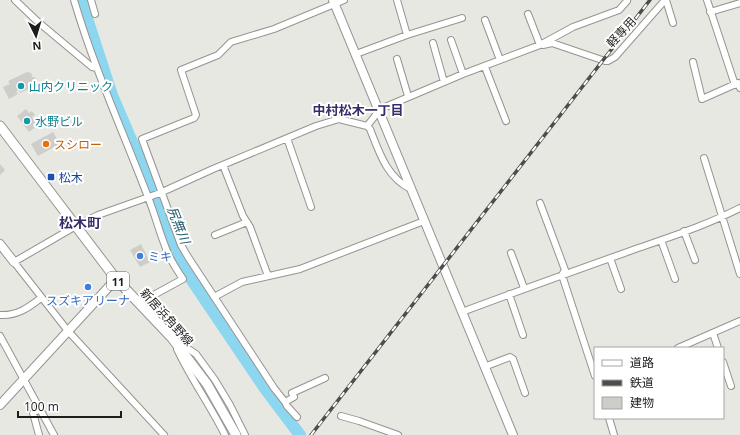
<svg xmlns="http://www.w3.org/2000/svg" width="740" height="435" font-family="'Open Sans','Noto Sans JP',sans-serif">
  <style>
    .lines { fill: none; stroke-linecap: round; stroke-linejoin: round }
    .river { stroke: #8dd6f0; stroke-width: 12 }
    .building { fill: #cecdc9 }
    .street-casing { stroke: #959490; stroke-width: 8 }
    .secondary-casing { stroke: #959490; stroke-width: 10 }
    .primary-casing { stroke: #959490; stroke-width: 11 }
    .street { stroke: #fff; stroke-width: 6 }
    .secondary { stroke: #fff; stroke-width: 8 }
    .primary { stroke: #fff; stroke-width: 9 }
    .rail-casing { stroke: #4d4d4a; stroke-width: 3.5 }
    .rail { stroke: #fff; stroke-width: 2; stroke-dasharray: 6; stroke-linecap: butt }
    .culture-dot { fill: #0f9aa8; stroke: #fff; stroke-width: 1.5 }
    .food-dot { fill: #e8710a; stroke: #fff; stroke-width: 1.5 }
    .transit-dot { fill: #1a4fb4; stroke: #fff; stroke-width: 1.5 }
    .shop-dot { fill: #3f7fe0; stroke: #fff; stroke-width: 1.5 }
    .labels { text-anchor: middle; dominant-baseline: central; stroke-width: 4; stroke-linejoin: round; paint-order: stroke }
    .shield { fill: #fff; stroke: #61615f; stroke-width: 1 }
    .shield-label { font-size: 11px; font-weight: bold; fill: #1d1d1b }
    .street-label { font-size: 12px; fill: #1d1d1b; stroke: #fff }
    .culture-label { font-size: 12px; fill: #0d838f; stroke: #fff; text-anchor: start }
    .food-label { font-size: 12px; fill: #c56008; stroke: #fff; text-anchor: start }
    .transit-label { font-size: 12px; fill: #164399; stroke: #fff; text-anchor: start }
    .shop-label { font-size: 12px; fill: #366cbe; stroke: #fff; text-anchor: start }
    .neighbourhood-label { font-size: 13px; font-weight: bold; fill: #352d68; stroke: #fff }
    .water-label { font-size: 13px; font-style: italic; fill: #205a6d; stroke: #fff }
    .quarter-label { font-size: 14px; font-weight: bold; fill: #352d68; stroke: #fff }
  </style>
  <rect width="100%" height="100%" fill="#e8e8e3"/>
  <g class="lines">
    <!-- river -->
    <path class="river" d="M 81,0 L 112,95 L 147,177 L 176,254 L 191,279 L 266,390 L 300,435"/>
  </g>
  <!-- building -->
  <path class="building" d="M 27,72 L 31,73 L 33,78 L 35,77 L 38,85 L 20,93 L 19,90 L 16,91 L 18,94 L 9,99 L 3,87 L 10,84 L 8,81 Z
    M 26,109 L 29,113 L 32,111 L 35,115 L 32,117 L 38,125 L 29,132 L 17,116 Z
    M 53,132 L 60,144 L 38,156 L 31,144 Z
    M 0,164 L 5,170 L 0,175 Z
    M 141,244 L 150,262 L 140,267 L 130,250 Z"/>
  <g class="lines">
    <defs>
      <path id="street" d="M 15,0 L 37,21 L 92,67 L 97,68
        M 74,0 C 94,68 123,132 148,197 C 156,217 161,239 170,258 C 174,265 178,272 183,279 L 139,303
        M 91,0 L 95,14
        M 397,0 L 407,35
        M 666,0 L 673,23
        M 707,0 L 735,85
        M 710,12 L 740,3
        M 528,14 L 540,45
        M 485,20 L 500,60
        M 451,40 L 463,74
        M 433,43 L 444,82
        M 543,45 L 552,43 L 605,61 L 608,61 L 615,57 L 665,0
        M 356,54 L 407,35 L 462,18
        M 397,59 L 408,96
        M 693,62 L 702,99 L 738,83 L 740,88
        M 485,67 L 506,121
        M 367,126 L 370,129 C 379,152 387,178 411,189
        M 287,138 L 311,207
        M 704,158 L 740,274
        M 223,165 L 243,216 L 250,227 L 268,276
        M 540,203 L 565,270 L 562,275 L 595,376
        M 684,231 L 695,260
        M 215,235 L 247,222
        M 661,240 L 675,279
        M 511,253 L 524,288
        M 610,258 L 621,289
        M 509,294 L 523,335
        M 214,297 L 242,282 L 300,269 L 424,221
        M 462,312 C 518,291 574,271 630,251 C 667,238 705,226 740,208
        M 0,315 C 17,316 28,308 41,298
        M 713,333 L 718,348
        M 0,336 L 54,435
        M 178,342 L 196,354 L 215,380 L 230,405 L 245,435
        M 678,348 L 740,321
        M 177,349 C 191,379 210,405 225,435
        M 723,362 L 731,386
        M 484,367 L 510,357 L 513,359 L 525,393
        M 325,378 L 292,393 L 294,397 L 285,402 L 274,388 L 188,257 L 181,245 L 142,139 L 194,118 L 196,115 L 181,70 L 218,55 L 231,42 L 274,29 L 344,0
        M 285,402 L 287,406 L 297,417
        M 341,416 L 359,421 L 398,435
        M 609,418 L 614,435
        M 39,435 L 33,413 L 40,409
        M 164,435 L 68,331 L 14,262 L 76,226 L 98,215 L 160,193 L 213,169 L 316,126 L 339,119 L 367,126 L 375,116 L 378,110 L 463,74 L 540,45 L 573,27 L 619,10 L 627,1"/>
      <path id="secondary" d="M 333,0 L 513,435
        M 0,244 L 14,262
        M 0,405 L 116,279"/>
      <path id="primary" d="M 0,126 L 116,279 L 172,338 L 207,384 L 236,435"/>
    </defs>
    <!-- street casing -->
    <use href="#street" class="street-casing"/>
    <!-- secondary casing -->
    <use href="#secondary" class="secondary-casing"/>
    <!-- primary casing -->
    <use href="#primary" class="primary-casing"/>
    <!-- street -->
    <use href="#street" class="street"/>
    <!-- secondary -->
    <use href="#secondary" class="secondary"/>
    <!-- primary -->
    <use href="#primary" class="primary"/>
    <defs>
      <path id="rail" d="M 311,435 L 650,0"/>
    </defs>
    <!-- rail casing -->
    <use href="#rail" class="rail-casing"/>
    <!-- rail -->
    <use href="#rail" class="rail"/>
  </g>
  <!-- markers -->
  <g class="culture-dot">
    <circle cx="21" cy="86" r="4"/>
    <circle cx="27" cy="121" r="4"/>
  </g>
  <circle class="food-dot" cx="46" cy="144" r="4"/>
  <rect class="transit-dot" x="47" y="173" width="8" height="8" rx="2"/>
  <g class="shop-dot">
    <circle cx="140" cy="256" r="4"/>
    <circle cx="88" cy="287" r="4"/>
  </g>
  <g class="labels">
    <!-- shield labels -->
    <rect class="shield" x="107" y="272" width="22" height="18" rx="3"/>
    <g class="shield-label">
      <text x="118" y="281">11</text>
    </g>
    <!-- street labels -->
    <g class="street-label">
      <text transform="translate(621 32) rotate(-47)">軽専用</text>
      <text transform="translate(167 317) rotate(48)">新居浜角野線</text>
    </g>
    <!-- culture labels -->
    <g class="culture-label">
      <text x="29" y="86">山内クリニック</text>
      <text x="35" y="121">水野ビル</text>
    </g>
    <!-- food labels -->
    <g class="food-label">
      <text x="54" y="144">スシロー</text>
    </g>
    <!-- transit labels -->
    <g class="transit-label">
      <text x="59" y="177">松木</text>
    </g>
    <!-- shop labels -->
    <g class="shop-label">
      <text x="148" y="256">ミキ</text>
      <text x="88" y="300" text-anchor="middle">スズキアリーナ</text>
    </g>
    <!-- neighbourhood labels -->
    <g class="neighbourhood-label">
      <text x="358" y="110">中村松木一丁目</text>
    </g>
    <!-- water labels -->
    <g class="water-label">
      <text transform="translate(179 225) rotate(68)">尻無川</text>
    </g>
    <!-- quarter labels -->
    <g class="quarter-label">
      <text x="80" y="222">松木町</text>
    </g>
  </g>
  <!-- legend -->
  <rect x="594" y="347" width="130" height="72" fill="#ffffff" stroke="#a5a5a4"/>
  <rect x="602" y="360" width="20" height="6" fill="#ffffff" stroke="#a5a5a4"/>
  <text x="630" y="367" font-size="12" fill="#1d1d1b">道路</text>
  <rect x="602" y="380" width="20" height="6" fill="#4d4d4a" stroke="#a5a5a4"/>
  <text x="630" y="387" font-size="12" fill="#1d1d1b">鉄道</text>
  <rect x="602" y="397" width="20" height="12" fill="#cecdc9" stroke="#a5a5a4"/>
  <text x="630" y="407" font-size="12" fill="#1d1d1b">建物</text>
  <!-- north arrow -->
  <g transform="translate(36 36) rotate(175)" stroke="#ffffff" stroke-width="3" paint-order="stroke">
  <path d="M0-3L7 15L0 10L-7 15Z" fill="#1d1d1b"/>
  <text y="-6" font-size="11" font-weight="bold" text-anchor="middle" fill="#1d1d1b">N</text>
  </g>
  <!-- scale -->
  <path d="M18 411v6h103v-6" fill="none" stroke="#1d1d1b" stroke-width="2"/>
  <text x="24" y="411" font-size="12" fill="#1d1d1b" stroke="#ffffff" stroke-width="3" paint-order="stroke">100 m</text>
</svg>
